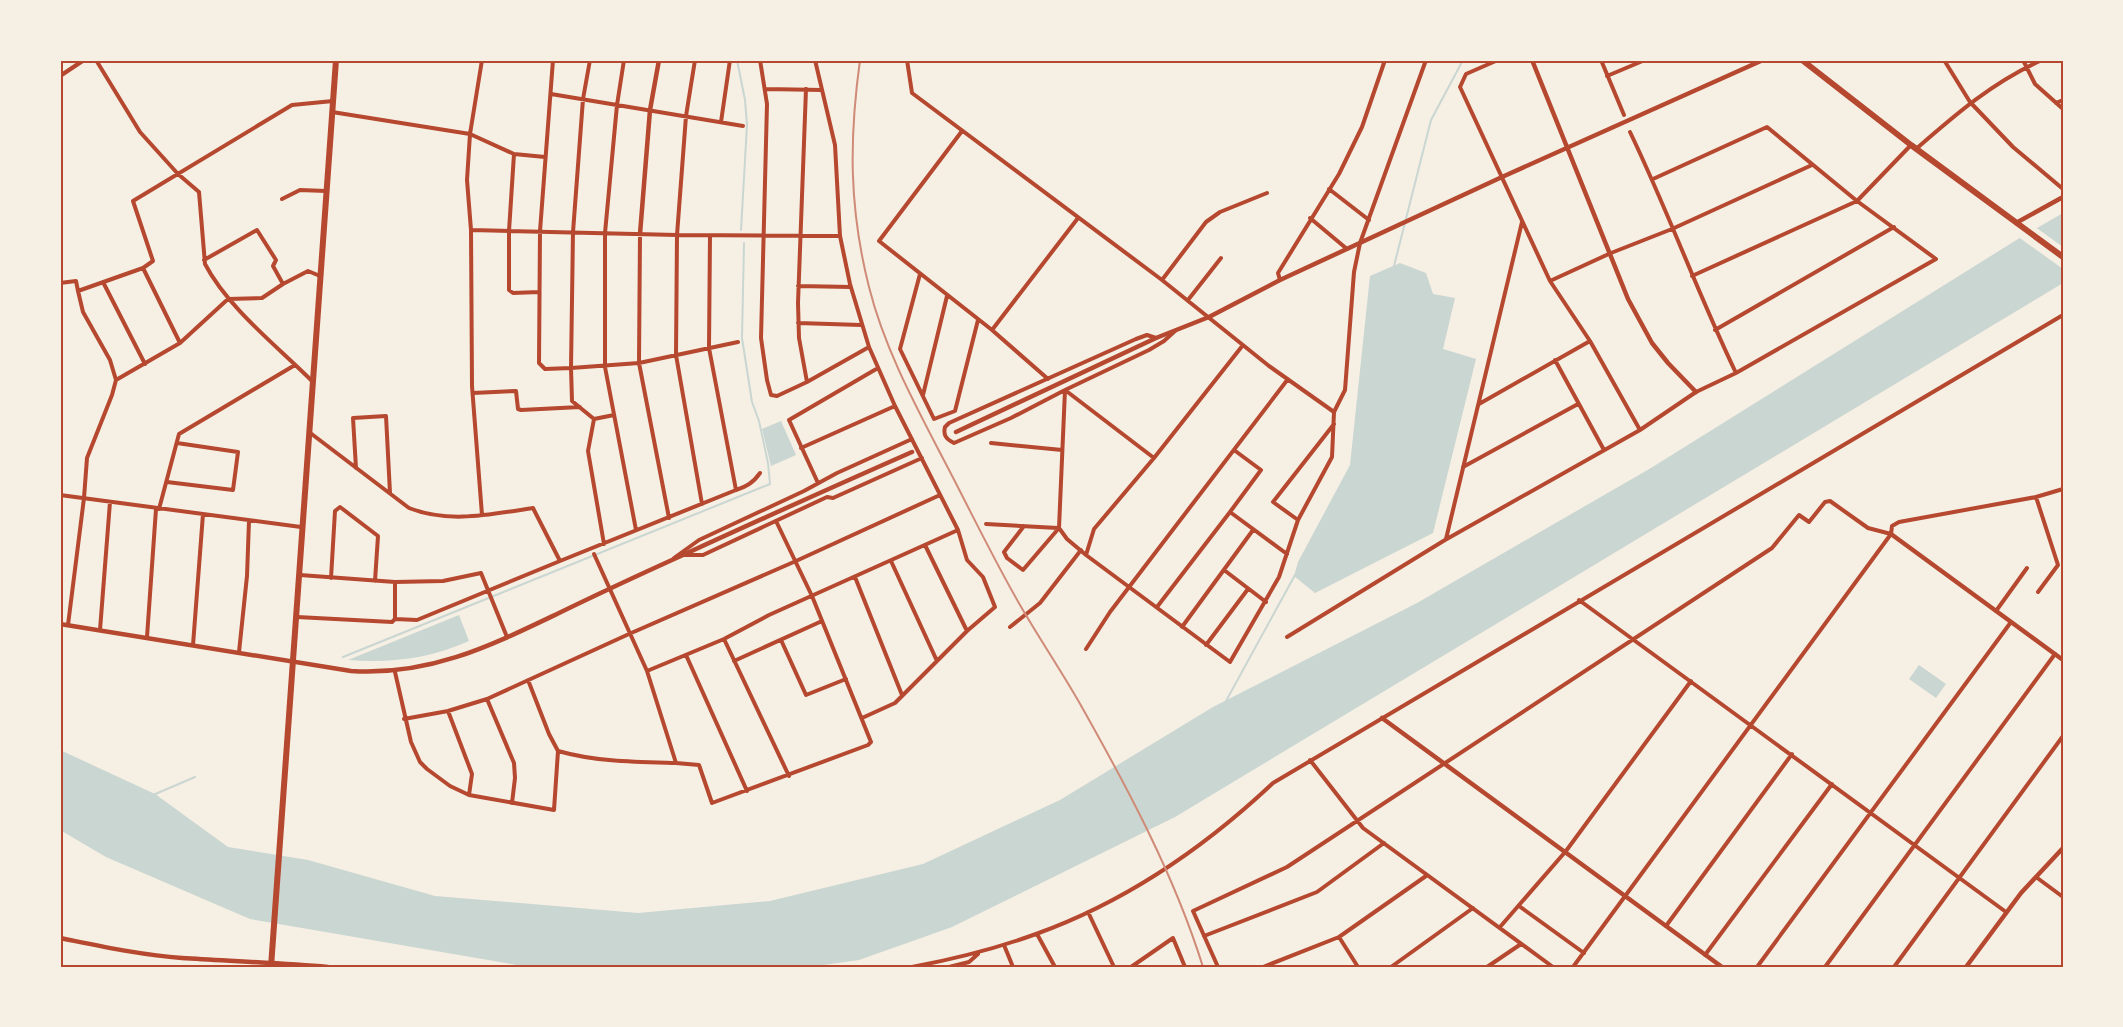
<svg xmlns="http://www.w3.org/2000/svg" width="2123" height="1027" font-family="'DM Sans',sans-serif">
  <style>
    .water { fill: #c9d6d2 }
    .pier { fill: #f6efe4 }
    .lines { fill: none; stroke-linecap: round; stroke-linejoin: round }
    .stream { stroke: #c9d6d2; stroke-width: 2 }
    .minor { stroke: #b5482f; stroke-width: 4 }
    .tertiary { stroke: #b5482f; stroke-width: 4.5 }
    .primary { stroke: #b5482f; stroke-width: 6 }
    .rail { stroke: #cf8b77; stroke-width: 2 }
    .neatline { fill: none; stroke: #b5482f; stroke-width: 2 }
  </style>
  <rect width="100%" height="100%" fill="#f6efe4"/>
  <!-- water -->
  <path class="water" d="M 2063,213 L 2063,283 L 1175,817 L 952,927 L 859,960 L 810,967 L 529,967 L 250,919 L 106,857 L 60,830 L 60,750 L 155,794 L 228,847 L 308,860 L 435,896 L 638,913 L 770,901 L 923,864 L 1060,800 L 1213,707 L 1417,603 L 1651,468 L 2018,239 Z
    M 1400,263 L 1426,273 L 1433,294 L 1455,298 L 1443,349 L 1476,359 L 1433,533 L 1315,593 L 1294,576 L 1298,562 L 1350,465 L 1370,276 Z
    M 781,421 L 796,455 L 771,466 L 762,429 Z
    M 459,615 L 469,641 C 428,659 392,663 348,660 Z
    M 1919,665 L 1946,684 L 1936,698 L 1909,679 Z"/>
  <!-- pier -->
  <path class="pier" d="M 2034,226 L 2063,247 L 2063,269 L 2017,236 Z"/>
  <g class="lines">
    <!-- stream -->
    <path class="stream" d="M 737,60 L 745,100 L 747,125 L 741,230
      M 1394,266 L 1431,120 L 1463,60
      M 343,657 L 770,484 L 768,463 L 759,421 L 752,402 L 742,338 L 744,243
      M 1226,701 L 1295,575
      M 153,795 L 195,777"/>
    <!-- minor -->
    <path class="minor" d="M 96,60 L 140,132 L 178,174 L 199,192 L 205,264 C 228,308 277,346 312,381
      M 482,60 L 470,134 L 467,180 L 471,230 L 472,386 L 482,515
      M 553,60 L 540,231 L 539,363 L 545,369 L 571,368 L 572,401 L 594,419 L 588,451 L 604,544
      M 590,60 L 583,99 L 573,232 L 571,368 L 639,363 L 738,342
      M 624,60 L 617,105 L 605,233 L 605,367 L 636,530
      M 695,60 L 686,116 L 677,235 L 676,355 L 702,504
      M 760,60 L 767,104 L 761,338 L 767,380 L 771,395 L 777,396 L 807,382 L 869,347
      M 815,60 L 835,145 L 840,236 L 850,284 L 869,347 L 895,406 L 958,530 L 967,560 L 983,577 L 995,607 L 967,631 L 895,703 L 862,718
      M 907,60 L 912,93 L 1162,280 L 1269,366 L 1334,412
      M 1231,60 L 1233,60
      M 1498,60 L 1466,74 L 1460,87 L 1550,281 L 1590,341 L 1640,430
      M 1601,60 L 1624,115
      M 1944,60 L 1970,102 L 2013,147 L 2063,189
      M 2023,60 L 2035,84 L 2063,109
      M 1607,76 L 1645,60
      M 766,89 L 822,90
      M 806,89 L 798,303 L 799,338 L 807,382
      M 551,94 L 743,126
      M 2056,103 L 2063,100
      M 332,112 L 470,134 L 514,154 L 545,157
      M 721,122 L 730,60
      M 962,131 L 879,241 L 992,330 L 1048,379
      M 1630,132 C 1668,211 1698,294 1736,373
      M 1916,149 C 1956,114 1993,82 2042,60
      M 514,154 L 509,231 L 509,290 L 513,293 L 539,292
      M 1329,189 L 1369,220
      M 282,199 L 300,190 L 326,191
      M 1310,218 L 1347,249
      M 472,230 L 677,235 L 840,236
      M 640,234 L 639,363 L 669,518
      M 204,260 L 257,230 L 276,260 L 273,266 L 283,284
      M 143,268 L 180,343
      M 920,274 L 900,349 L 934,419 L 955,411 L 978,320
      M 1692,276 L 1857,201 L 1911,145
      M 1162,280 L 1206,222 L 1220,212 L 1267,193
      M 1280,280 L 1278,273 L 1339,174 L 1362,127 L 1385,60
      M 1550,281 L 1611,253 L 1672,229 L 1812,165
      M 103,282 L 145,364
      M 60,283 L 76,281 L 78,291 L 143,268 L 153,261 L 133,201 L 292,105 L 333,101
      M 798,286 L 851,287
      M 1188,300 L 1221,258
      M 798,323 L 861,325
      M 992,330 L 1078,218
      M 1715,330 L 1894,227
      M 1156,338 L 1147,335 L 1136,339 L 949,423 L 945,427 C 943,435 946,439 954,443 L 1011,418 L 1065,390 L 1149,350 L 1164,341 L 1175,331
      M 1555,360 L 1604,450
      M 116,380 L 180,343 L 228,299 L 262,298 L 283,284 L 308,271 L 320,276
      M 1065,390 L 1059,528 L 1067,539 L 1086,555 L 1230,662 L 1279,577 L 1298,520 L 1332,457 L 1334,412 L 1345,390 L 1354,272 L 1360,243 L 1426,60
      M 1065,390 L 1154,458
      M 473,393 L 516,391 L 518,409 L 521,410 L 580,407
      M 923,395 L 947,296
      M 1479,404 L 1590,341
      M 594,419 L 614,415
      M 309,432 L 409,508 C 449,524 492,514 533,508 L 560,561 L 736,490 L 709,348 L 710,236
      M 991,443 L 1062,450
      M 801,448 L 895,406
      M 1234,450 L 1261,470 L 1230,512 L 1287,554
      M 1463,467 L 1578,404
      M 356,468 L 353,418 L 386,416 L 390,493
      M 167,482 L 233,490 L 238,452 L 177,443
      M 818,483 L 789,420 L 878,368
      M 736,490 C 747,486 753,483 760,473
      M 60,495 L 301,527
      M 2036,497 L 2058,565 L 2038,592
      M 159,509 L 179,434 L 295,365
      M 1298,520 L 1273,502 L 1334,424
      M 986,524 L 1058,528
      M 1024,526 L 1004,552 L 1007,558 L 1023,570 L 1059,528
      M 1446,539 L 1522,222
      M 925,545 L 967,631
      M 594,554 L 647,671 L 676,763 L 699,765 L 712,803 L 868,745 L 871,742 L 812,596 L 776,521
      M 683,555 L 703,555 L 827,497 L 833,498 L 922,458
      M 1086,555 L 1094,529 L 1154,458 L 1243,345
      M 674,558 L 699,540 L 804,491 L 837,473 L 912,439
      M 891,561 L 937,661
      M 1224,570 L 1266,602
      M 300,575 L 395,582 L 443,581 L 481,573 L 507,637
      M 855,577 L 902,695
      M 331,578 L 335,511 L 340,507 L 378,536 L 375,581
      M 395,582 L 395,619
      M 1579,600 L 2006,912
      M 1157,607 L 1230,512
      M 1996,611 L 2027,568
      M 297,617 L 392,622 L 395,619 L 417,620 L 560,561
      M 68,625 L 84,498 L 87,458 L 112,395 L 116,380 L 110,360 L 83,312 L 78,291
      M 1010,627 L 1040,603 L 1081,550
      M 1182,627 L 1253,530
      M 100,630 L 110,502
      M 147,637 L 156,509
      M 1287,637 L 1445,540 L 1640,430 L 1696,392 L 1736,373 L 1936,259 L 1857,201 L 1767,127 L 1653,179
      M 724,639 L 789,776
      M 781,640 L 806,695 L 846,679
      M 193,645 L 203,514
      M 1206,645 L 1248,589
      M 1086,649 L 1110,612 L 1288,379
      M 239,652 L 247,576 L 249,521
      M 686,655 L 747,791
      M 734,661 L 822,621
      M 647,671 L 724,639 L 769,615 L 958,530
      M 395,672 L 411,742 L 420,762 L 427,769 L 450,786 L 469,795 L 554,810 L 558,751 L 549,734 L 528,680
      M 487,699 L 514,763 L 515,778 L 512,803
      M 448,711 L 472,774 L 469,795
      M 404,719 L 448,711 L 487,699 L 629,634 L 796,561 L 940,495
      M 558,751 C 597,762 636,762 676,763
      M 1310,760 L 1363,828 L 1553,967
      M 2036,877 L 2063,897
      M 1519,906 L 1584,953
      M 1088,912 L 1114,967
      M 1666,926 L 1792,754
      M 1500,927 L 1566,851 L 1691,681
      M 1037,934 L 1055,967
      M 1204,936 L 1317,892 L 1384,843
      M 1339,937 L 1358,967
      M 1004,945 L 1013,967
      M 1705,955 L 1832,784
      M 912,967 C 954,959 995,949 1036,934 C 1125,902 1205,847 1273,783 L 2063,315
      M 949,967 L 969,962 L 978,954
      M 1131,967 L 1173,938 L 1185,967
      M 1218,967 L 1193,911 L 1287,867 L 1772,548 L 1799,515 L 1809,522 L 1825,502 L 1830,501 L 1868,528 L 1891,534
      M 1263,967 L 1339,937 L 1426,876
      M 1391,967 L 1473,908
      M 1487,967 L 1521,944
      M 1573,967 L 1891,534 L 1892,526 L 1899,522 L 2036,497 L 2063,489
      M 1757,967 L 2011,622
      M 1825,967 L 2055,654
      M 1894,967 L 2063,736"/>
    <!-- tertiary -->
    <path class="tertiary" d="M 1532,60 L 1628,299 L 1652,343 L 1668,363 L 1696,392
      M 60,76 L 84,60
      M 2016,223 L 2063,197
      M 640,234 L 650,110 L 659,60
      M 956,432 L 1156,338 L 1209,317 L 1280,280 L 1502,177 L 1763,60
      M 1891,534 L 2063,660
      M 60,624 L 351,671 C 430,676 490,646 559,613 C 600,593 641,574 683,555 C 759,520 835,486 912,452
      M 1382,718 L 1722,967
      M 60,938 C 100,946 141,955 182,958 C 231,961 279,963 328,967
      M 1966,967 L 2021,893 L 2063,848"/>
    <!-- primary -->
    <path class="primary" d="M 1802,60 L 1911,145 L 2063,257
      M 271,967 L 336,60"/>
    <!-- rail -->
    <path class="rail" d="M 860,60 C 849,140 849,208 869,287 C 885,351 918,410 948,468 C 972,514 994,560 1020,605 C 1039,638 1060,669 1079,702 C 1127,787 1174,874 1203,967"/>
  </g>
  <!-- border -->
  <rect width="2123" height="1027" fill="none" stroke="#f6efe4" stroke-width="123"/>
  <rect x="62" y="62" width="2000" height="904" class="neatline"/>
</svg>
